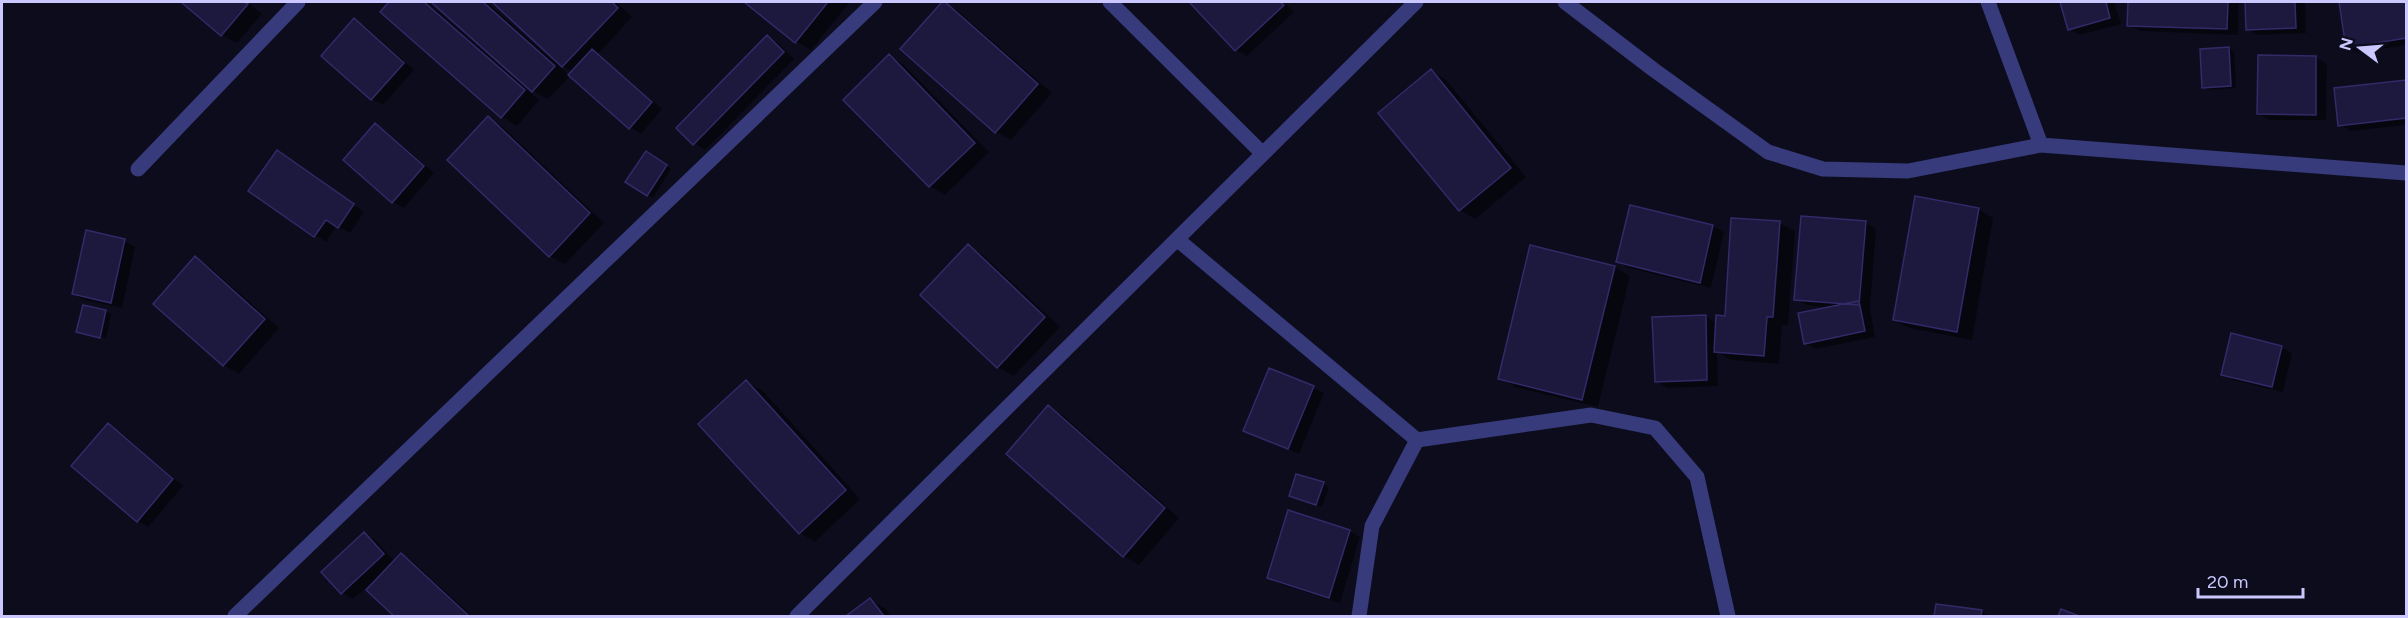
<svg xmlns="http://www.w3.org/2000/svg" width="2408" height="618" font-family="Figtree,sans-serif">
  <style>
    .shadow { fill: #0007 }
    .building { fill: #1d183d; stroke: #322a69; stroke-width: 1.5 }
    .lines { fill: none; stroke-linecap: round; stroke-linejoin: round }
    .street { stroke: #373a7b; stroke-width: 15 }
  </style>
  <rect width="100%" height="100%" fill="#0d0c1d"/>
  <!-- shadow -->
  <path class="shadow" d="M 183,2 L 247,2 L 262,14 L 237,43 L 222,35 Z
    M 391,2 L 427,2 L 539,100 L 517,126 L 502,117 L 382,12 Z
    M 433,2 L 487,2 L 553,61 L 555,59 L 495,2 L 616,2 L 632,17 L 598,54 L 662,109 L 641,134 L 630,127 L 573,72 L 558,64 L 570,76 L 548,99 L 533,91 Z
    M 746,2 L 850,2 L 811,50 L 796,41 Z
    M 943,2 L 958,11 L 1052,93 L 1011,140 L 996,132 L 902,49 Z
    M 1191,2 L 1284,2 L 1294,12 L 1247,56 L 1236,50 Z
    M 2062,2 L 2114,2 L 2121,24 L 2080,35 L 2069,29 Z
    M 2130,2 L 2239,2 L 2238,35 L 2140,31 L 2129,25 Z
    M 2246,2 L 2305,2 L 2306,33 L 2258,35 L 2247,29 Z
    M 2340,2 L 2406,2 L 2406,45 L 2358,53 L 2347,47 Z
    M 354,20 L 365,26 L 414,70 L 383,105 L 372,99 L 323,55 Z
    M 767,37 L 778,43 L 794,59 L 705,150 L 694,143 Z
    M 2229,49 L 2234,52 L 2236,88 L 2209,90 L 2203,87 Z
    M 889,56 L 904,65 L 989,152 L 945,195 L 930,186 L 845,100 Z
    M 2316,58 L 2327,64 L 2326,120 L 2270,120 L 2259,114 Z
    M 1431,71 L 1446,80 L 1526,177 L 1475,219 L 1460,210 Z
    M 2406,82 L 2406,125 L 2351,131 L 2340,125 L 2336,89 Z
    M 488,118 L 503,127 L 604,223 L 565,264 L 549,256 Z
    M 375,125 L 386,131 L 434,173 L 404,208 L 393,202 Z
    M 646,153 L 671,169 L 653,198 L 627,182 Z
    M 288,159 L 364,212 L 350,233 L 337,226 L 326,242 L 250,191 Z
    M 1978,209 L 1993,218 L 1972,340 L 1909,328 L 1894,320 Z
    M 1865,222 L 1876,229 L 1870,309 L 1875,337 L 1816,349 L 1805,343 L 1830,308 L 1807,305 L 1796,299 Z
    M 1779,223 L 1795,231 L 1788,325 L 1782,325 L 1779,364 L 1731,360 L 1717,352 L 1718,386 L 1667,388 L 1656,381 L 1705,316 L 1717,323 L 1726,318 Z
    M 1713,226 L 1724,232 L 1711,288 L 1629,268 L 1618,262 Z
    M 124,241 L 135,247 L 122,308 L 84,300 L 73,294 Z
    M 968,246 L 983,255 L 1060,327 L 1014,376 L 998,367 L 922,295 Z
    M 1532,247 L 1615,267 L 1630,276 L 1598,407 L 1515,387 L 1500,378 Z
    M 195,258 L 210,267 L 279,328 L 239,374 L 223,365 Z
    M 105,311 L 111,314 L 106,338 L 78,332 Z
    M 2281,347 L 2292,353 L 2283,392 L 2233,380 L 2222,374 Z
    M 746,382 L 762,390 L 860,499 L 815,542 L 800,533 Z
    M 1313,387 L 1324,393 L 1299,454 L 1245,430 Z
    M 1048,407 L 1064,416 L 1179,518 L 1139,565 L 1124,556 Z
    M 108,425 L 119,431 L 183,486 L 148,527 L 138,521 Z
    M 1297,475 L 1329,487 L 1322,507 L 1296,498 Z
    M 1349,531 L 1360,537 L 1340,603 L 1280,584 L 1269,578 Z
    M 364,534 L 375,540 L 395,562 L 401,555 L 412,561 L 472,616 L 396,616 L 368,590 L 379,579 L 378,577 L 353,599 L 342,593 L 323,572 Z
    M 870,600 L 886,609 L 891,616 L 848,616 Z
    M 1937,605 L 1982,612 L 1990,616 L 1936,616 Z"/>
  <!-- building -->
  <path class="building" d="M 181,2 L 244,2 L 248,4 L 221,36 Z
    M 389,2 L 424,2 L 525,90 L 501,118 L 380,12 Z
    M 431,2 L 483,2 L 555,66 L 532,92 Z
    M 492,2 L 612,2 L 618,8 L 562,67 Z
    M 744,2 L 828,2 L 795,43 Z
    M 942,2 L 945,2 L 1038,84 L 995,133 L 900,49 Z
    M 1189,2 L 1280,2 L 1284,5 L 1235,51 Z
    M 2060,2 L 2106,2 L 2110,18 L 2068,30 Z
    M 2128,2 L 2228,2 L 2227,29 L 2127,26 Z
    M 2245,2 L 2295,2 L 2296,28 L 2246,30 Z
    M 2339,2 L 2406,2 L 2406,38 L 2346,48 Z
    M 354,18 L 404,63 L 371,100 L 321,56 Z
    M 767,35 L 784,52 L 693,145 L 676,128 Z
    M 2229,47 L 2231,86 L 2202,88 L 2200,49 Z
    M 592,49 L 652,102 L 629,129 L 568,75 Z
    M 889,54 L 975,143 L 929,187 L 843,100 Z
    M 2258,55 L 2316,56 L 2316,115 L 2257,114 Z
    M 1431,69 L 1511,168 L 1459,211 L 1378,113 Z
    M 2406,80 L 2406,118 L 2338,126 L 2334,88 Z
    M 488,116 L 590,213 L 549,257 L 447,160 Z
    M 375,123 L 424,166 L 392,203 L 343,160 Z
    M 277,150 L 354,204 L 338,228 L 326,220 L 314,237 L 248,191 Z
    M 646,151 L 667,165 L 647,196 L 625,182 Z
    M 1915,196 L 1979,208 L 1957,332 L 1893,320 Z
    M 1630,205 L 1713,225 L 1700,283 L 1616,262 Z
    M 1801,216 L 1866,221 L 1859,305 L 1794,300 Z
    M 1731,218 L 1780,221 L 1773,317 L 1767,317 L 1764,356 L 1714,352 L 1716,315 L 1725,316 Z
    M 86,230 L 125,239 L 111,303 L 72,294 Z
    M 968,244 L 1045,317 L 997,368 L 920,295 Z
    M 1530,245 L 1615,266 L 1582,400 L 1498,379 Z
    M 195,256 L 265,319 L 223,366 L 153,304 Z
    M 1859,301 L 1865,331 L 1804,344 L 1798,313 Z
    M 83,305 L 106,310 L 100,338 L 76,332 Z
    M 1706,315 L 1707,380 L 1655,382 L 1652,317 Z
    M 2231,333 L 2282,346 L 2272,387 L 2221,375 Z
    M 1269,368 L 1314,386 L 1288,449 L 1243,431 Z
    M 746,380 L 846,490 L 799,534 L 698,424 Z
    M 1048,405 L 1165,508 L 1123,557 L 1006,454 Z
    M 108,423 L 173,479 L 137,522 L 71,466 Z
    M 1296,474 L 1324,482 L 1316,505 L 1289,496 Z
    M 1288,510 L 1350,530 L 1329,598 L 1267,578 Z
    M 364,532 L 384,554 L 341,594 L 321,572 Z
    M 401,553 L 469,616 L 394,616 L 366,590 Z
    M 870,598 L 884,616 L 846,616 Z
    M 1936,604 L 1982,610 L 1981,616 L 1934,616 Z
    M 2061,609 L 2079,616 L 2058,616 Z"/>
  <g class="lines">
    <!-- street -->
    <path class="street" d="M 1110,2 L 1263,154
      M 1565,2 L 1654,70 L 1768,152 L 1823,169 L 1908,171 L 2041,145 L 2406,173
      M 1988,2 L 2041,145
      M 138,169 L 298,2
      M 1178,240 L 1417,440 L 1591,415 L 1655,428 L 1697,477 L 1728,616
      M 235,616 L 875,2
      M 797,616 L 1416,2
      M 1359,616 L 1372,526 L 1417,440"/>
  </g>
  <!-- border -->
  <rect width="2408" height="618" fill="none" stroke="#cac8fe" stroke-width="6"/>
  <!-- north arrow -->
  <g transform="translate(2360 48) rotate(286)" stroke="#0d0c1d" stroke-width="4.5" paint-order="stroke">
  <path d="M0-4.5L10 22L0 15L-10 22Z" fill="#cac8fe"/>
  <text y="-9" font-size="16" font-weight="bold" text-anchor="middle" fill="#cac8fe">N</text>
  </g>
  <!-- scale -->
  <path d="M2198 588v9h105v-9" fill="none" stroke="#cac8fe" stroke-width="3"/>
  <text x="2207" y="588" font-size="18" fill="#cac8fe" stroke="#0d0c1d" stroke-width="4.5" paint-order="stroke">20 m</text>
</svg>
